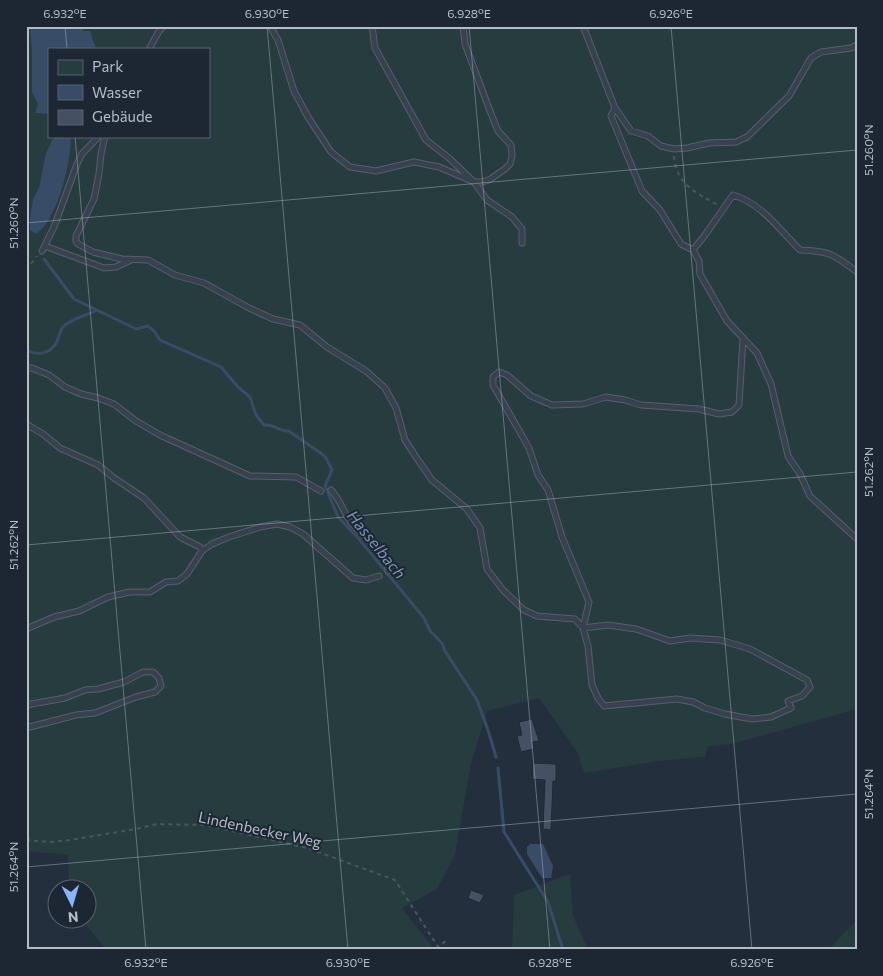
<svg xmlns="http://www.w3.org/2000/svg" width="883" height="976" font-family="Commissioner,sans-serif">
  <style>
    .green { fill: #263c3f; fill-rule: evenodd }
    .water { fill: #394c67 }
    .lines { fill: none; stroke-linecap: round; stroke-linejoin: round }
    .stream { stroke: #394c67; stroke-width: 3 }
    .building { fill: #455162; stroke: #1f2835 }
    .lane-casing { stroke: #565f6c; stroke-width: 7 }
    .path { stroke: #44595c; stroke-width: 2; stroke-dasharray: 4 4; stroke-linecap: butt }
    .lane { stroke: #38414e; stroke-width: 5 }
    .ticks { fill: none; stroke: #b4bcc9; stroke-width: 1; stroke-opacity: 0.45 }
    .labels { text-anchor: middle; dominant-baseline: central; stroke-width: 4; stroke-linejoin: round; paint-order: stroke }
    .street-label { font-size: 15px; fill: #b4bcc9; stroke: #1d2633 }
    .water-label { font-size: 16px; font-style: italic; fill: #7c92b1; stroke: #1d2633 }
    .neatline { fill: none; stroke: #b4bcc9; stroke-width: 2 }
    .ticks-label { font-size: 12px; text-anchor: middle; fill: #b4bcc9 }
  </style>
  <rect width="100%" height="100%" fill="#242f3e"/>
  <!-- green -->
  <path class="green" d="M 26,26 L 857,26 L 857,709 L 728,745 L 708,746 L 705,757 L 658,761 L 584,773 L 578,753 L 539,698 L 487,711 L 471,763 L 455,855 L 437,889 L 402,908 L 435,950 L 107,950 L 81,919 L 88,918 L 88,888 L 69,888 L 68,855 L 26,851 ZM 49,49 L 209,49 L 209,136 L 49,136 Z
    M 570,874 L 573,916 L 587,947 L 590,950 L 512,950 L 514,895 Z
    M 857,920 L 857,950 L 826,950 L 830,948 Z"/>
  <!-- water -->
  <path class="water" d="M 30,26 L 81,26 L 84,31 L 90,31 L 96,49 L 49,49 L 49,114 L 35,113 L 38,104 L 32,92 L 32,52 Z
    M 71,136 C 71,161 58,220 36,234 L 30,230 L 30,219 L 33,199 L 39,188 L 46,153 L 54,137 Z
    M 530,844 L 543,844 L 553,866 L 551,878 L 542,878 L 527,854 L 527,847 Z"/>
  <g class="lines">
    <!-- stream -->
    <path class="stream" d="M 44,259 L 74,299 L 136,329 L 148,326 L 154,331 L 160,340 L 221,367 L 238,387 L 250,397 L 256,415 L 264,425 C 275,424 279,432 289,431 L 322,454 L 326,458 L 332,470 L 325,486 L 338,517 L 359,539 L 424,618 L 430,631 L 442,643 L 445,651 L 477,700 L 488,730 L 496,757
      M 26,350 C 36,355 47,355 55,345 C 59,340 59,332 63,327 C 70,319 85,316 95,311
      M 498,768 L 504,832 L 548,902 L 563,950"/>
  </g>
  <!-- building -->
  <path class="building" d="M 532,719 L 539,741 L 533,742 L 534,749 L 521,752 L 517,736 L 522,735 L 519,722 Z
    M 533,763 L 556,764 L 556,781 L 553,781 L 551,830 L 543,829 L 545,780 L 532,779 Z
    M 471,890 L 484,895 L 480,903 L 468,898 Z"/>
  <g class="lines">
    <defs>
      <path id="lane" d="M 270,26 L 278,40 L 294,91 L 308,117 L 331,152 L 350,167 L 376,171 L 414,162 L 439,167 L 474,182 L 482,182 L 489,180 L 505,169 L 510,164 L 512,156 L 511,145 L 498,131 L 490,111 L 465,44 L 463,26
        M 372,26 L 375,48 L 426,140 L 449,158 L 474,182 L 487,200 L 512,217 L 522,229 L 522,243
        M 583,26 L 615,108 L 631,131 L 648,136 L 661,146 L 674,149 L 687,148 L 709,143 L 736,142 L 747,137 L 789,96 L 811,58 L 821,52 L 851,48 L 857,45
        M 149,49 L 159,31 L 164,26
        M 615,108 L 611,116 L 642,191 L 660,210 L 681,244 L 693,250
        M 105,136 L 101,154 L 99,174 L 94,199 L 76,236 L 76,241 L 78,244 L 93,252 L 122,259 L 148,260 L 175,275 L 204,283 L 249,308 L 273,319 L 300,325 L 327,347 L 366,371 L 385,388 L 396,408 L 405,440 L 416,457 L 432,480 L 467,509 L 480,528 L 487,569 L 503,590 L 524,610 L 537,616 L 575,619 L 583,628
        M 45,246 L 104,268 L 116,267 L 131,260
        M 42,251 L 54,227 L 77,164 L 82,154 L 99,136
        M 857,272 C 833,254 830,251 800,250 C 780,230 761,203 733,195 L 705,235 L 693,250 L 699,261 L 700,274 L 727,321 L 757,353 L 771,384 L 788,456 L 800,474 L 810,496 L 857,539
        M 26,368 L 32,368 L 49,375 L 65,387 L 81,394 L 98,398 L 114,404 L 136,421 L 160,435 L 250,476 L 296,477 L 321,491
        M 26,424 L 43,434 L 60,448 L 98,465 L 114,478 L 144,498 L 180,537 L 200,547 L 202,551 L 187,574 L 178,581 L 166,582 L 150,592 L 130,592 L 108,597 L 79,611 L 54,617 L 26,629
        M 331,490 C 340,499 343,511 350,521 C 360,537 388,549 388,571
        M 202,551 L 212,544 L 229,537 L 260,527 L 277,524 L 290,527 L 303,534 L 353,578 L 366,580 L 379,576
        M 583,628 L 608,625 L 636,629 L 670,641 L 690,638 L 720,640 L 750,649 L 807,680 L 810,687 L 802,696 L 788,701 L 791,708 L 771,717 L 752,719 L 725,714 L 705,708 L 693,702 L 677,699 L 604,706 L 598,698 L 592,685 L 588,646 L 583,628 L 589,602 L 562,537 L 548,490 L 538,475 L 529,448 L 493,385 L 493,377 L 499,372 L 507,375 L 531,396 L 552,405 L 583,404 L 606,397 L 625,400 L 641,405 L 699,409 L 719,414 L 732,412 L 739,405 L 743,338
        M 26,705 L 65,698 L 85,690 L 98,689 L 124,682 L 143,672 L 153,672 L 159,678 L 161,686 L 155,692 L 136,697 L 95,713 L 76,715 L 26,728"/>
    </defs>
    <!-- lane casing -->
    <use href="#lane" class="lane-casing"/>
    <!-- path -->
    <path class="path" d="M 674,156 C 676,184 696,193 718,205
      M 26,270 L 37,256
      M 26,840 L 51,842 L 70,840 L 136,829 L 157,824 L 205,825 L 307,848 L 395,880 L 438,947 L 447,940"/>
    <!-- lane -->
    <use href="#lane" class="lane"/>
  </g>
  <!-- ticks -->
  <path class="ticks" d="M 65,26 L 67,49M 267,26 L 348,950M 469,26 L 550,950M 671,26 L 752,950M 75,136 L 146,950M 26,223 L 857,150M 26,545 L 857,472M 26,867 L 857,794"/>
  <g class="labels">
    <!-- street labels -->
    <g class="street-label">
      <text transform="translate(260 829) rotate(12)">Lindenbecker Weg</text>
    </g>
    <!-- water labels -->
    <g class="water-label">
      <text transform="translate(377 544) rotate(51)">Hasselbach</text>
    </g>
  </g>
  <!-- border -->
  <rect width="883" height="976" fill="none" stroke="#1d2633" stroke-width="55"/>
  <!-- legend -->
  <rect x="48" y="48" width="162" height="90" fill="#1d2633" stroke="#59626f"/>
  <rect x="58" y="60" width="25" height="15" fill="#263c3f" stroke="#59626f"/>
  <text x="92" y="72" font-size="15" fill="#b4bcc9">Park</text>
  <rect x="58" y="85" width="25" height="15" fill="#394c67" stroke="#59626f"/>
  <text x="92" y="98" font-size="15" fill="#b4bcc9">Wasser</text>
  <rect x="58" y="110" width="25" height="15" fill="#455162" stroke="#59626f"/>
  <text x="92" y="122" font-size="15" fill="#b4bcc9">Gebäude</text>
  <!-- north arrow -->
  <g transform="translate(72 904) rotate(175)"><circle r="24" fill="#1d2633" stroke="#59626f"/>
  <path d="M0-4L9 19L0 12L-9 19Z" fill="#8ab4f8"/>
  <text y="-8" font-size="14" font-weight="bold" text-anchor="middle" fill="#b4bcc9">N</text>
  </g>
  <rect x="28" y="28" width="828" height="920" class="neatline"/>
  <g class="ticks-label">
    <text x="65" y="18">6.932°E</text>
    <text x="267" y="18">6.930°E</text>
    <text x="469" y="18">6.928°E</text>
    <text x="671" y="18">6.926°E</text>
    <text transform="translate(869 150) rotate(-90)" y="4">51.260°N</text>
    <text transform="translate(14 223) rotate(-90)" y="4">51.260°N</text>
    <text transform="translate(869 472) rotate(-90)" y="4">51.262°N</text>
    <text transform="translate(14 545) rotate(-90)" y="4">51.262°N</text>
    <text transform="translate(869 794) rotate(-90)" y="4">51.264°N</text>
    <text transform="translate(14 867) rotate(-90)" y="4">51.264°N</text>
    <text x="146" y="967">6.932°E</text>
    <text x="348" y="967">6.930°E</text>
    <text x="550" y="967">6.928°E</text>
    <text x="752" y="967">6.926°E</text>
  </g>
</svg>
